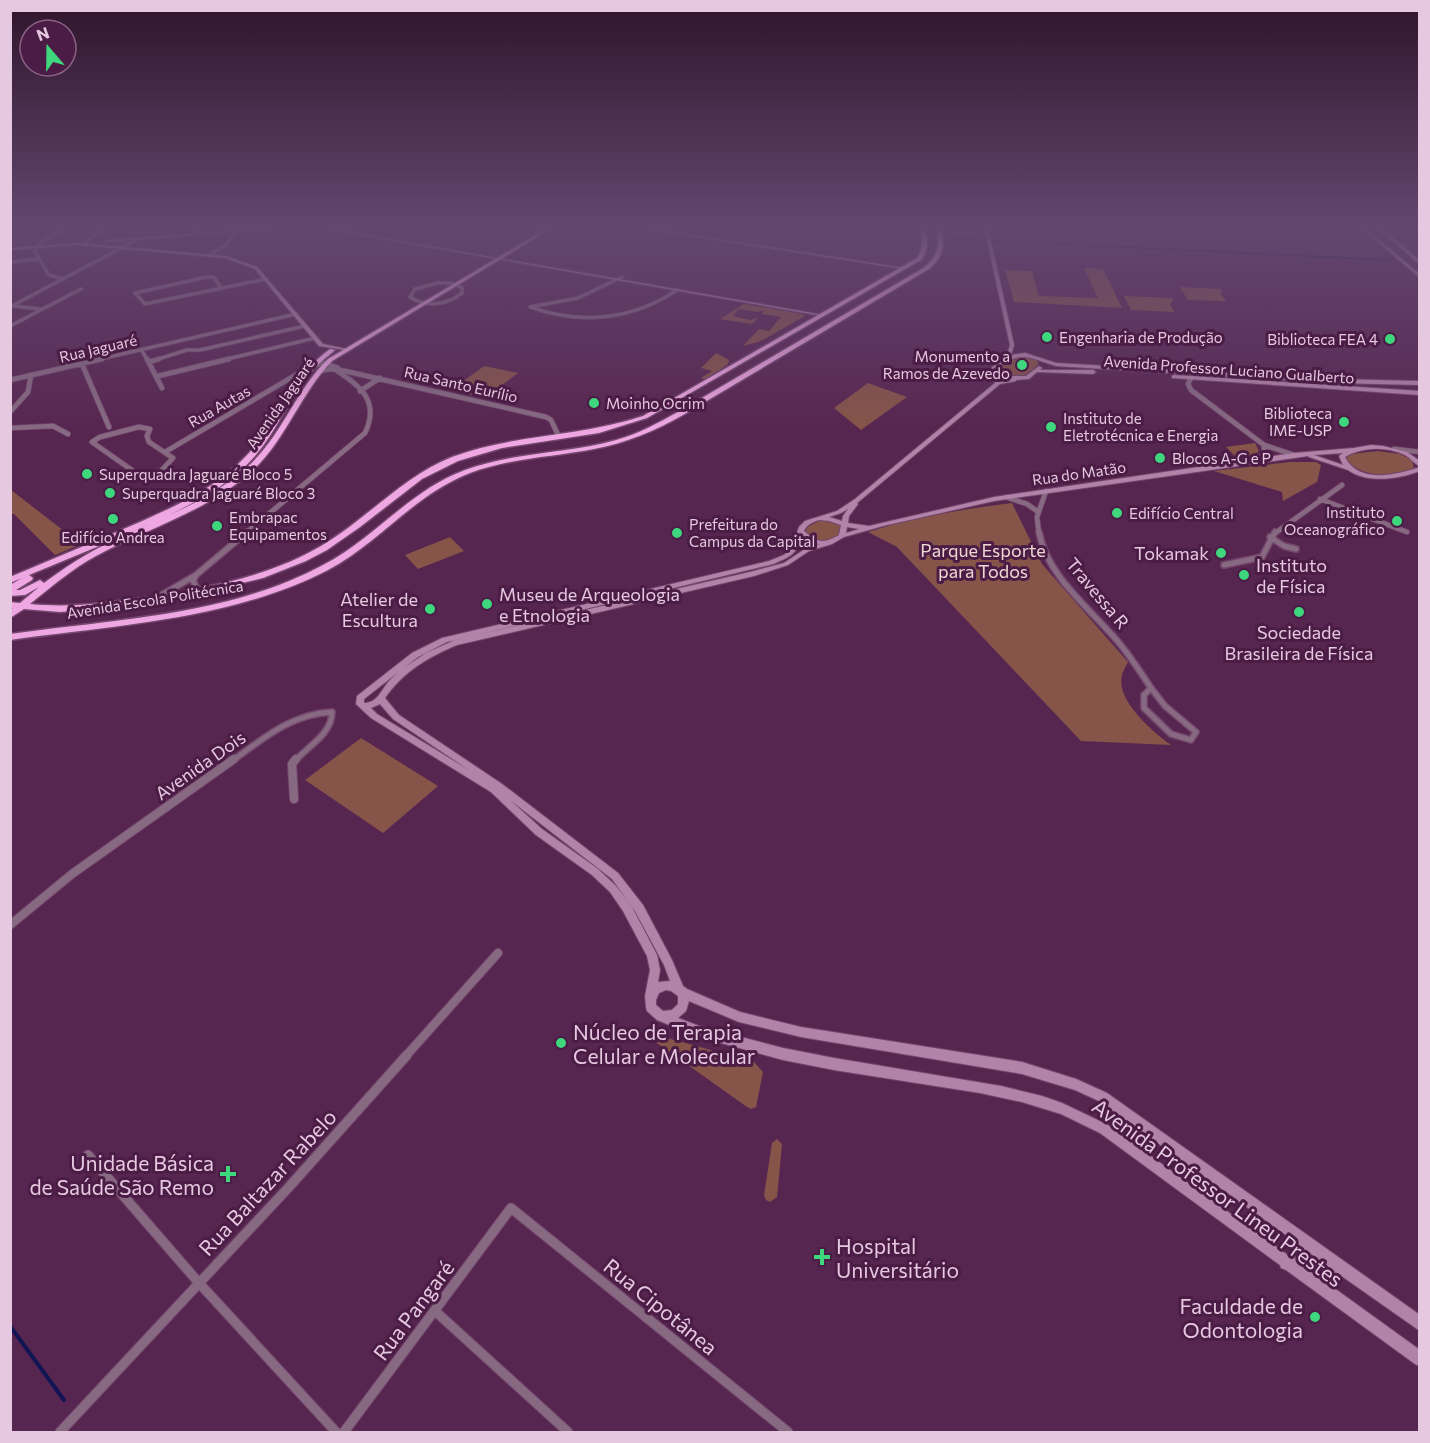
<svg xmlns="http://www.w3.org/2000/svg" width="1430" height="1443" font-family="Commissioner,sans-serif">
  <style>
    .green { fill: #865449 }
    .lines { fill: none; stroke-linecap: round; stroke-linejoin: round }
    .stream-far1 { stroke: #121454; stroke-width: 1.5 }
    .stream { stroke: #121454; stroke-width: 4 }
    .street-far4-casing { stroke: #74466d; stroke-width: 4.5 }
    .street-far3-casing { stroke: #74466d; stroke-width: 6 }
    .street-far2-casing { stroke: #74466d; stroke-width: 8 }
    .street-far1-casing { stroke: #74466d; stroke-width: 10 }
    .street-casing { stroke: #74466d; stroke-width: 11 }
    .secondary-casing { stroke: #74466d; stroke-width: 2 }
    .highway-casing { stroke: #74466d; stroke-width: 3 }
    .street-far4 { stroke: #876a82; stroke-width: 3 }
    .street-far3 { stroke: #876a82; stroke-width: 4.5 }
    .street-far2 { stroke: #876a82; stroke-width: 5 }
    .street-far1 { stroke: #876a82; stroke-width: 8 }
    .street { stroke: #876a82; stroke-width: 9 }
    .secondary { fill: #b183a9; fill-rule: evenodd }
    .highway { fill: #eea7e2; fill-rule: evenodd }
    .poi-dot { fill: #3fd77d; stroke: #4b1c45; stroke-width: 2 }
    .labels { text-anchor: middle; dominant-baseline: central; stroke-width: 6; stroke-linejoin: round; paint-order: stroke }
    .far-poi-label { font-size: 15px; fill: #e6c8e0; stroke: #4b1c45; text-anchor: start }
    .far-street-label { font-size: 15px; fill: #e6c8e0; stroke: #4b1c45 }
    .park-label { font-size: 18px; fill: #efd7d1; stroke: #4b1c45 }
    .poi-label { font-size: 18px; fill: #e6c8e0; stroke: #4b1c45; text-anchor: end }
    .street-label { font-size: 18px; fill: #e6c8e0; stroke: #4b1c45 }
    .near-poi-label { font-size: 21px; fill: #e6c8e0; stroke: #4b1c45; text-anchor: start }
    .near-street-label { font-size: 21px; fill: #e6c8e0; stroke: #4b1c45 }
  </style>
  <rect width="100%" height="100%" fill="#572650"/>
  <!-- green -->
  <path class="green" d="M 1084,268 L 1103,269 L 1122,308 L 1014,302 L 1005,270 L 1032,271 L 1038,295 L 1041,296 L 1098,298 Z
    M 1180,287 L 1220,289 L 1223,292 L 1220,293 L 1226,301 L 1188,300 Z
    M 1124,296 L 1172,298 L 1173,300 L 1170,304 L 1174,312 L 1131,310 Z
    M 744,304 L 802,314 L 805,316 L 761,341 L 743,346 L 759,329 L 769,331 L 781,317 L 762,314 L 764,310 L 758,312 L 739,309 L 733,316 L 750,320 L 758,318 L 752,324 L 720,319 Z
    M 716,353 L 729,360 L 728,364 L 706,380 L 701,378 L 712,371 L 701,368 Z
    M 1019,355 L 1038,359 L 1038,365 C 1026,376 1013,384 999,372 L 998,368 L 1011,358 Z
    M 484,366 L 518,373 L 485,398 L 451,390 Z
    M 868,383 L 907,397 L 861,430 L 834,408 Z
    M 1255,443 L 1259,451 L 1251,457 L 1238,459 L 1226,447 Z
    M 1378,451 L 1400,454 L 1412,460 L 1414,468 C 1395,479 1363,477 1346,461 L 1346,457 L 1351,454 Z
    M 1290,462 L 1316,462 L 1321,465 L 1317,482 L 1283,501 L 1282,492 L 1214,471 Z
    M 11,490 L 81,544 L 55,555 L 14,514 L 11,514 Z
    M 1012,503 L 1042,564 L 1128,662 C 1126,666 1123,671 1122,675 C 1115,700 1154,733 1171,745 L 1081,741 L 897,547 L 868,532 C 915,517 963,509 1012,503 Z
    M 827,520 L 842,526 L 840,535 C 825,542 819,543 805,534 L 807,527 L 819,521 Z
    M 450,537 L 464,551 L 418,569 L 405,555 Z
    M 361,738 L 438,786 L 383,833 L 305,780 Z
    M 660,1036 L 754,1062 L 763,1072 L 756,1107 L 751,1109 L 747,1107 L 657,1043 Z
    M 777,1139 L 782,1144 L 777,1197 L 770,1202 L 766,1200 L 764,1195 L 772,1143 Z"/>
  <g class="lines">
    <!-- stream-far1 -->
    <path class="stream-far1" d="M 954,239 L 1389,260"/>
    <!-- stream -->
    <path class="stream" d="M 10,1326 L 64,1400"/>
    <defs>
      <path id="street-far4" d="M 122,228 L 148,227
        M 196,233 L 200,227
        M 88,244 L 87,241 L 105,227
        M 209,255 L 226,245 L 237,231
        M 10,262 L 38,259
        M 622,277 L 578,298 L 530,307 C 580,325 633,320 677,290
        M 64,279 L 49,275 L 35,252 L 40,243 L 65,227
        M 438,283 L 451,283 L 462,288 L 462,293 C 447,305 427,308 410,297 L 415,289 Z
        M 221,288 L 214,277 L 207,277 L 135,293 L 145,304 L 266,279
        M 13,306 L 41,309
        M 10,307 L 138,239
        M 10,326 L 81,289
        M 142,350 L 147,360
        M 96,360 L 296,314
        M 155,360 L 187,350 L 200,350 L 305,326
        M 223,360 L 315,338"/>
      <path id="street-far3" d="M 147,359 L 162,388
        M 149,362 L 159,359
        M 82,364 L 109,427
        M 319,371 L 331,369 L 345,371 L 546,417 L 551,420 L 559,437
        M 158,376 L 229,359
        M 1191,378 L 1188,384 L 1191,390 L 1264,445 L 1294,455
        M 10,380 L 102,359
        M 360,391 L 380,378
        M 10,412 L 28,392 L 31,375
        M 139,427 L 150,429 L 147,436 L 149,442 L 173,458 L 161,471 L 143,478 L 92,442 L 100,437 Z
        M 10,428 L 53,426 L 68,434
        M 1394,449 L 1420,452
        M 165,452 L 311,366 L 325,363 L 338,368
        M 1257,460 L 1264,453 L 1264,445
        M 1006,497 L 1027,504 L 1037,511
        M 1320,499 L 1407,532
        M 245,534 L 365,433 C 380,401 361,387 336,370
        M 1039,534 L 1037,517 L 1046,491
        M 1274,534 L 1342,485"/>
      <path id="street-far2" d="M 1039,532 C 1047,575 1086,605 1113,636 C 1128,652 1139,670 1151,688
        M 1270,537 L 1284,546 L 1296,549
        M 1224,565 L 1262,557 L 1275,532
        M 196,575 L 193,581 L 199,592
        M 155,599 L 196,575 L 247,532
        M 1151,688 L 1165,706 L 1196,732 L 1191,740 L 1171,734 L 1144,708 L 1144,695 Z
        M 232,761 C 264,738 291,714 332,712 C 332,734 308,746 295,761"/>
      <path id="street-far1" d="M 294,799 L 292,764 L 296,759
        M 10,925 L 72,874 L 234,759
        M 405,1057 L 498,953"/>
      <path id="street" d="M 88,1155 L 199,1283 L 336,1432
        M 435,1311 L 568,1432
        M 60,1432 L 289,1187 L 407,1055
        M 344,1432 L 511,1208 L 788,1432"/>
      <path id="secondary" d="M 289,227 L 301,227 L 107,242 L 105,241 L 107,240 Z
        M 314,227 L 320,227 L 824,315 L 822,316 Z
        M 633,227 L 640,227 L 905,268 L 903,269 Z
        M 984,227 L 988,227 L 1014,345 L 1011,355 L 1025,353 L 1056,363 L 1335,379 L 1420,381 L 1420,385 L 1335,383 L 1056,366 C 1029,358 1023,350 998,367 L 1000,381 L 1008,380 L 1005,378 L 1008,376 L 1026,376 L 1039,366 L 1042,368 L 1040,370 L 1093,370 L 1096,372 L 1093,374 L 1037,372 L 1029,379 L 1016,380 L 1016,381 L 1000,384 L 857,503 L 858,504 L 849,516 L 848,523 L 869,526 L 994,497 L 1294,453 L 1354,448 L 1371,445 L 1383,446 L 1407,452 L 1420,461 L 1420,467 C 1414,463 1410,458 1405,455 C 1386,446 1363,447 1345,457 C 1358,484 1397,475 1420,467 L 1420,471 C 1399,479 1367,484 1348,470 L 1309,457 L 1308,456 L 994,501 L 883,526 L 844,537 L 832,544 L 809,551 L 788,565 L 754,576 L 457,645 C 428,657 403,672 385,698 L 399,715 L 502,784 L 618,873 L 643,905 L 672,960 L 683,986 L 687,989 L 740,1012 L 801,1027 L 1022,1062 L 1076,1079 L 1107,1093 L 1420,1315 L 1420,1331 L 1343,1277 L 1329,1276 L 1329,1281 L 1334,1288 L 1420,1350 L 1420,1366 L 1415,1364 L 1286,1270 L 1281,1268 L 1280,1265 L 1100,1133 L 1061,1114 L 1022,1102 L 980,1093 L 834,1070 L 783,1060 L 699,1037 L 657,1020 L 647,1011 L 646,1007 L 645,996 L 650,970 L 647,956 L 623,911 L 610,892 L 592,875 L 536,835 L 491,792 L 371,718 L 356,704 L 357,696 L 412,653 L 442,638 L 769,561 L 784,555 L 791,549 L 799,527 L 805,521 L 837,511 L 855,499 L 995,383 L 992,367 L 1006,358 L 1010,345 ZM 1343,453 L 1339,456 L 1343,465 L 1314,455 ZM 848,509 L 843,516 L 842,521 L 829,517 L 841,513 ZM 819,520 L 829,521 L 841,525 L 839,535 C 823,544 818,543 804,531 C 806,525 813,522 819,520 ZM 847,527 L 859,529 L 846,533 ZM 802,536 L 811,543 L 819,544 L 805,549 L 784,563 L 750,572 L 455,640 L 426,653 L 405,667 L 418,657 L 447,642 L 773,564 C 790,557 797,554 802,536 ZM 401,670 C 395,675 390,679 386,685 C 380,693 376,703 364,703 L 364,699 ZM 380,704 L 393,719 L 469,770 L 377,714 L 371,708 ZM 510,800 L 612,879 L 635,911 L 664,965 L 670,981 L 658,982 L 660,970 L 657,955 L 631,905 L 616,886 L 598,869 L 542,829 ZM 666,990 L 671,991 L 678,996 L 678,1004 L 672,1010 L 663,1011 L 656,1005 L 656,1000 L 659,993 ZM 689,1001 L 739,1022 L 801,1037 L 1022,1074 L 1075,1090 L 1099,1101 L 1290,1238 L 1293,1253 L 1292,1255 L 1289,1256 L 1108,1125 L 1062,1103 L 1042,1096 L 1001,1086 L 834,1058 L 783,1048 L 699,1026 L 678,1018 L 686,1011 ZM 1305,1250 L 1324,1263 L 1318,1267 L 1316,1275 L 1301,1265 L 1306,1254 Z
        M 1360,227 L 1364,227 L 1420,274 L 1420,278 Z
        M 1377,227 L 1381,227 L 1420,261 L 1420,265 Z
        M 79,243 L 226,256 L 257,267 L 323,344 L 347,349 L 345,350 L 319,346 L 255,269 L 225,258 L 77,245 L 10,250 L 10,248 Z
        M 1174,375 L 1420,391 L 1420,395 L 1172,378 L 1172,376 Z"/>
      <path id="highway" d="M 549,227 L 554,227 L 332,361 C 300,394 286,440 252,471 C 208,511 148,528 96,556 C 72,569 51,587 30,604 C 70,608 108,603 148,597 C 207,588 268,577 321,546 C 367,519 402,477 452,457 C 513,434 580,437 643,416 L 917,258 C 924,248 922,237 919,227 L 923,227 C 929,239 929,250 921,260 L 647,418 L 599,433 L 502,448 L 458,461 L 422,479 L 360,527 L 327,550 L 306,561 L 263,578 L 192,595 L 103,609 L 60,612 L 24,609 L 10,618 L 10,610 L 13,608 L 10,608 L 10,602 L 20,603 L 39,587 L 25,595 L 10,596 L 10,585 L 22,578 L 10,583 L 10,577 L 98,540 L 104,540 L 104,544 L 29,575 L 33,578 L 32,580 L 16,590 L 20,590 L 40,580 L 44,583 C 64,568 84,555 106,544 C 154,520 206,504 246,468 C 281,438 295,391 328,359 Z
        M 936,227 L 940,227 C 946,245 943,257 929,269 L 683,415 C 655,431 626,443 594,449 C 553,457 510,458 470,473 C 415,494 379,543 328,570 C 231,620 117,625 10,640 L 10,634 C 115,619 228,616 323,565 C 374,539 410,490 465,470 C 514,452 566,454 616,440 C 638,434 658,423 678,412 L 925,267 C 939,255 940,244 936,227 Z
        M 330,349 L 335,350 C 326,358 316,365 308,375 C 288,400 277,431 255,456 C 220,496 166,516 118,538 L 112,538 L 112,534 C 160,513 213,493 249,453 C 281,418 289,379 330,349 Z"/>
    </defs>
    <!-- street-far4 casing -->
    <use href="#street-far4" class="street-far4-casing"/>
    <!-- street-far3 casing -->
    <use href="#street-far3" class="street-far3-casing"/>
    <!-- street-far2 casing -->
    <use href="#street-far2" class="street-far2-casing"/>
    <!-- street-far1 casing -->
    <use href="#street-far1" class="street-far1-casing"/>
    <!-- street casing -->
    <use href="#street" class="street-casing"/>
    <!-- secondary casing -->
    <use href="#secondary" class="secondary-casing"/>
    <!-- highway casing -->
    <use href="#highway" class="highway-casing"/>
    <!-- street-far4 -->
    <use href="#street-far4" class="street-far4"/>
    <!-- street-far3 -->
    <use href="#street-far3" class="street-far3"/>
    <!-- street-far2 -->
    <use href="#street-far2" class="street-far2"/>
    <!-- street-far1 -->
    <use href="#street-far1" class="street-far1"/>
    <!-- street -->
    <use href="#street" class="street"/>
    <!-- secondary -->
    <use href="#secondary" class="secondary"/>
    <!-- highway -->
    <use href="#highway" class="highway"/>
  </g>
  <!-- sky -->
  <linearGradient id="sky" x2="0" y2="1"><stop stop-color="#30152c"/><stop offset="0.53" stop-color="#63476f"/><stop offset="1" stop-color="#63476f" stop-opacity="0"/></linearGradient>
  <rect width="1430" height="429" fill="url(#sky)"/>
  <!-- markers -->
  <g class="poi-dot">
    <circle cx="1047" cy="337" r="6"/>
    <circle cx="1390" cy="339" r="6"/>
    <circle cx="1022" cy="365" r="6"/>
    <circle cx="594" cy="403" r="6"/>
    <circle cx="1344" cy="422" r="6"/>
    <circle cx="1051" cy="427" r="6"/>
    <circle cx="1160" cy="458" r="6"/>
    <circle cx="87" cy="474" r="6"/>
    <circle cx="110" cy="493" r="6"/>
    <circle cx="1117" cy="513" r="6"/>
    <circle cx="113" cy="519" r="6"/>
    <circle cx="1397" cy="521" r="6"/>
    <circle cx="217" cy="526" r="6"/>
    <circle cx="677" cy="533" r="6"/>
    <circle cx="1221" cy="553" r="6"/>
    <circle cx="1244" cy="575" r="6"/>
    <circle cx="487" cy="604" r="6"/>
    <circle cx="430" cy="609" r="6"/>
    <circle cx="1299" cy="612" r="6"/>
    <circle cx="561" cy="1043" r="6"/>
    <path d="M225 1165h6v6h6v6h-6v6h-6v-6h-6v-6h6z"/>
    <path d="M819 1248h6v6h6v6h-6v6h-6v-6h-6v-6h6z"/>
    <circle cx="1315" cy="1317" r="6"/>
  </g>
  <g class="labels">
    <!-- far-poi labels -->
    <g class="far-poi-label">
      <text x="1059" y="337">Engenharia de Produção</text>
      <text x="1378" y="339" text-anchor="end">Biblioteca FEA 4</text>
      <text x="1010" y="356" text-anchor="end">Monumento a<tspan x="1010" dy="17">Ramos de Azevedo</tspan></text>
      <text x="606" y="403">Moinho Ocrim</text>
      <text x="1332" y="413" text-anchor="end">Biblioteca<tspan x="1332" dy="17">IME-USP</tspan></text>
      <text x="1063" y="418">Instituto de<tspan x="1063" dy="17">Eletrotécnica e Energia</tspan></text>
      <text x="1172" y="458">Blocos A-G e P</text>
      <text x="99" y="474">Superquadra Jaguaré Bloco 5</text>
      <text x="122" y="493">Superquadra Jaguaré Bloco 3</text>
      <text x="1385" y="512" text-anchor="end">Instituto<tspan x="1385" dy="17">Oceanográfico</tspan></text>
      <text x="1129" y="513">Edifício Central</text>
      <text x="229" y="517">Embrapac<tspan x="229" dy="17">Equipamentos</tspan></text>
      <text x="689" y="524">Prefeitura do<tspan x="689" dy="17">Campus da Capital</tspan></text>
      <text x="113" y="537" text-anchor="middle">Edifício Andrea</text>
    </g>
    <!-- far-street labels -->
    <g class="far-street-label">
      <text transform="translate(98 348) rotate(-13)">Rua Jaguaré</text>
      <text transform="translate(1229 369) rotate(4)">Avenida Professor Luciano Gualberto</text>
      <text transform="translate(461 384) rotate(13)">Rua Santo Eurílio</text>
      <text transform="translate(280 403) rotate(-55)">Avenida Jaguaré</text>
      <text transform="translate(219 406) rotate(-30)">Rua Autas</text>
      <text transform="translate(1079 473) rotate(-8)">Rua do Matão</text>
      <text transform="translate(155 599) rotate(-9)">Avenida Escola Politécnica</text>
    </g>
    <!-- park labels -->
    <g class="park-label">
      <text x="983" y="550">Parque Esporte<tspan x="983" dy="21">para Todos</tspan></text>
    </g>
    <!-- poi labels -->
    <g class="poi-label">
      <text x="1209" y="553">Tokamak</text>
      <text x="1256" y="565" text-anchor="start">Instituto<tspan x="1256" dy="21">de Física</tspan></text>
      <text x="499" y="594" text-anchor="start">Museu de Arqueologia<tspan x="499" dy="21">e Etnologia</tspan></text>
      <text x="418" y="599">Atelier de<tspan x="418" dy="21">Escultura</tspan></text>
      <text x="1299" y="632" text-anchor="middle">Sociedade<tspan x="1299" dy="21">Brasileira de Física</tspan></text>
    </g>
    <!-- street labels -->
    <g class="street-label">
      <text transform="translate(1098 593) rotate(50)">Travessa R</text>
      <text transform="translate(200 765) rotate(-35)">Avenida Dois</text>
    </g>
    <!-- near-poi labels -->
    <g class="near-poi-label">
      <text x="573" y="1031">Núcleo de Terapia<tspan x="573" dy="24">Celular e Molecular</tspan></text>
      <text x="214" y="1162" text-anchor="end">Unidade Básica<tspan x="214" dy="24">de Saúde São Remo</tspan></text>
      <text x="836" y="1245">Hospital<tspan x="836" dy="24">Universitário</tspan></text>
      <text x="1303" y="1305" text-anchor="end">Faculdade de<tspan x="1303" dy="24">Odontologia</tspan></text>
    </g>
    <!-- near-street labels -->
    <g class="near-street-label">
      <text transform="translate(267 1182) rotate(-47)">Rua Baltazar Rabelo</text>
      <text transform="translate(1218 1192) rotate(36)">Avenida Professor Lineu Prestes</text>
      <text transform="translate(661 1306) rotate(39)">Rua Cipotânea</text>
      <text transform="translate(413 1310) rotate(-53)">Rua Pangaré</text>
    </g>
  </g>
  <!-- border -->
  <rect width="1430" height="1443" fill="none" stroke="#e6c8e0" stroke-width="24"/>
  <!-- north arrow -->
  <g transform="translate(48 48) rotate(340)"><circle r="28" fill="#4b1c45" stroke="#896183" stroke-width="1.5"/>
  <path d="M0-4.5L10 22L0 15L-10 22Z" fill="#3fd77d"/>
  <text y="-9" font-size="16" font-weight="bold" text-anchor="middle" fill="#e6c8e0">N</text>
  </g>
</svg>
